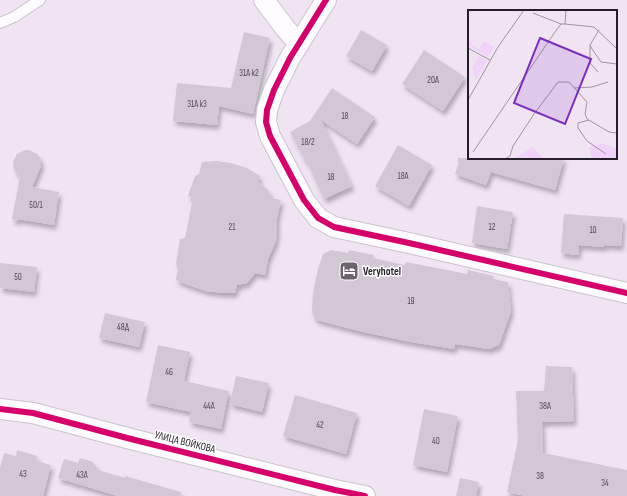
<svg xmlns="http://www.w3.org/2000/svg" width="627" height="496" font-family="'Sofia Sans Condensed',sans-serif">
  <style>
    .building { fill: #d1c8d4; filter: url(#shadow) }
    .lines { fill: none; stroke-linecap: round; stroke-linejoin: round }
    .lane-casing { stroke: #ccc2cf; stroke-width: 12 }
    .street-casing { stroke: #ccc2cf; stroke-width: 22 }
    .lane { stroke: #fdfbfd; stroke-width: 10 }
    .street { stroke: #fdfbfd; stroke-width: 20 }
    .cycleway-casing { stroke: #fff; stroke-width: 8 }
    .cycleway { stroke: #d6006c; stroke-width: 6 }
    .labels { text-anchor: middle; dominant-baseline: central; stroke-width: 3; stroke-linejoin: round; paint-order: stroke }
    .number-label { font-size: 9px; fill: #504852 }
    .poi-label { font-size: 11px; font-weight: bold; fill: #251d27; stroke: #fff; text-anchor: start }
    .street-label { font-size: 11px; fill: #251d27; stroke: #fff }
    .inset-road { fill: none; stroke: #9f94a1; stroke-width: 1 }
    .view { fill: #7b2cbf; fill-opacity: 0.15; stroke: #7b2cbf; stroke-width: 2 }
    .inset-edge { fill: none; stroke: #251d27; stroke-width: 2 }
  </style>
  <defs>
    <filter id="shadow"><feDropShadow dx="2.5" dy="4.5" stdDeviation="2" flood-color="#0004"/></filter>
  </defs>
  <rect width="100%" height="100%" fill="#f0e4f3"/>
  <!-- building -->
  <path class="building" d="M 361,30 L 387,45 L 372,71 L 346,56 Z
    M 244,32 L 270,38 L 253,114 L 219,106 L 217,125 L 173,121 L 177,83 L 231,88 Z
    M 424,50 L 465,77 L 443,111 L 402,84 Z
    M 332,88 L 375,117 L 357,144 L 321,120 L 352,186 L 324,199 L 307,161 L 306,162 L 290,132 L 310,121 Z
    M 398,145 L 432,165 L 409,206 L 375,186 Z
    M 25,150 L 29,150 L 37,154 L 40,158 L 41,162 L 41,166 L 32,187 L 59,192 L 54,225 L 18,219 L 18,221 L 12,219 L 20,176 L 15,171 L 13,162 L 17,154 Z
    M 458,158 L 564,158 L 555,190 L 491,172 L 486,185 L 455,174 L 459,162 L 458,162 Z
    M 217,161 L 231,163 L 247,168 L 260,176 L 258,182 L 267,189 L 272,198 L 281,200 L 277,218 L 277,232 L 276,241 L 268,259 L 265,275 L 255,273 L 247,283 L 237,285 L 235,293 L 224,293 L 206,291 L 188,285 L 176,280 L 178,270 L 176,264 L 180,239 L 185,238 L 193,198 L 188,196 L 195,176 L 199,174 L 202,162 Z
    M 477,206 L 513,212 L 507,249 L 472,243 Z
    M 564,214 L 623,218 L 621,246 L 604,245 L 604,247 L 579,245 L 578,255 L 561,253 Z
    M 331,250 L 348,253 L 349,250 L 374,255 L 373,258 L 405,265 L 406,262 L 467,274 L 468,270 L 494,276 L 493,279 L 508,282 L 511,311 L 499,345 L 489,349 L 455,344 L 454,349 L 411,342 L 359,331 L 317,320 L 314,317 L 312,312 L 313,293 L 318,269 L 323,254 Z
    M 0,263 L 37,267 L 34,292 L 0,288 Z
    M 105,313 L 145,322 L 139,347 L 99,338 Z
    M 158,345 L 190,352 L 184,381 L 229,391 L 221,429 L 189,422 L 191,412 L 146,402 Z
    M 546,366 L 572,367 L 574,421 L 542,422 L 543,453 L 627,470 L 627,496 L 526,496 L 507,492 L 518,440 L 516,391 L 544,391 Z
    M 236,376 L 269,383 L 262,412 L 230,404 Z
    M 295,395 L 357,413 L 346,454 L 283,436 Z
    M 424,409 L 458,416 L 447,472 L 413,465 Z
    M 17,450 L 37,456 L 36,461 L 51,465 L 43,496 L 0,496 L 0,468 L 4,453 L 16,456 Z
    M 80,458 L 93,462 L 98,470 L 125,478 L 125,476 L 181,492 L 180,496 L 118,496 L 58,478 L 64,459 L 78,463 Z
    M 460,478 L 479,482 L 476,496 L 456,496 Z"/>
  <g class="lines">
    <defs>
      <path id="lane" d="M 0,23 L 14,17 L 40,0"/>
      <path id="street" d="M 264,0 L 285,28 L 299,44
        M 326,0 L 290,58 L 274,90 L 267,110 L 266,122 L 270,136 L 304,200 L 318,218 L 334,227 L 409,243 L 627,293
        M 0,409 L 33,413 L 131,439 L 335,490 L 365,496"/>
    </defs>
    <!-- lane casing -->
    <use href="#lane" class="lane-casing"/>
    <!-- street casing -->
    <use href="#street" class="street-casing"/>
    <!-- lane -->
    <use href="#lane" class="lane"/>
    <!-- street -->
    <use href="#street" class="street"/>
    <defs>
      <path id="cycleway" d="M 326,0 L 290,58 L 274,90 L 267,110 L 266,122 L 270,136 L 304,200 L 318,218 L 334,227 L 409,243 L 627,293
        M 0,409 L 33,413 L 131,439 L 335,490 L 365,496"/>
    </defs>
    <!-- cycleway casing -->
    <use href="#cycleway" class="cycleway-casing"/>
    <!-- cycleway -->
    <use href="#cycleway" class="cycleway"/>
  </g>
  <!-- icons -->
  <defs>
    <symbol id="hotel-square" viewBox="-11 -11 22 22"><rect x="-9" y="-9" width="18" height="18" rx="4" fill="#6c636e" stroke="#fff"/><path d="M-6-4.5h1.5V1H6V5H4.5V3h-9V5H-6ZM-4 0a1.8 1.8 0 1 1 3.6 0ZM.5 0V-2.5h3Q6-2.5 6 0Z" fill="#fff"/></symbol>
  </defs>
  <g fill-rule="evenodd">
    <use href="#hotel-square" x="338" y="260" width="22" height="22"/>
  </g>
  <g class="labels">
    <!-- number labels -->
    <g class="number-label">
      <text x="249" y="73">31А к2</text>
      <text x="433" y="80">20А</text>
      <text x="197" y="104">31А к3</text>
      <text x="345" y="116">18</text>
      <text x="308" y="142">18/2</text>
      <text x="403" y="176">18А</text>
      <text x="331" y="177">18</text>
      <text x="36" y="205">50/1</text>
      <text x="232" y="227">21</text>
      <text x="492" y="227">12</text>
      <text x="593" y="230">10</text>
      <text x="18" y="277">50</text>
      <text x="411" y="301">19</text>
      <text x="123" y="327">48Д</text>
      <text x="169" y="372">46</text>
      <text x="209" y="406">44А</text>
      <text x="545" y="406">38А</text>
      <text x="320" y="425">42</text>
      <text x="436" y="441">40</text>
      <text x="23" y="474">43</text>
      <text x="82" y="475">43А</text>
      <text x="540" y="476">38</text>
      <text x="605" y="483">34</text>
    </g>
    <!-- poi labels -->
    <g class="poi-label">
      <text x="363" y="271">Veryhotel</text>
    </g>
    <!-- street labels -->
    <g class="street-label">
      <text transform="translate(185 442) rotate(14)">УЛИЦА ВОЙКОВА</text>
    </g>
  </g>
  <!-- overview -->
  <g transform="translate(468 10)">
    <rect width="149" height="149" fill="#f0e4f3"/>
    <path d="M 3,30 L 3,34 L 11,39 L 16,31 L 26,37 L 21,47 L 0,35 Z" fill="#f1d2f8"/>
    <path d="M 11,46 L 19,51 L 8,70 L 4,58 ZM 132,133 L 149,138 L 149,149 L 124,149 L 121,137 ZM 65,136 L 75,149 L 45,149 L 63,138 Z" fill="#f1d2f8"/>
    <path class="inset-road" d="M 98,0 L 97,14 L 126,17 L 149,39M 65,3 L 93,14M 131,20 L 122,35 L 124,39 L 133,52 L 149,54M 122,35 L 122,53 L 130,62M 0,38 L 22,50M 106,78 L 124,77 L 140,72M 0,90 L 30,37 L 56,0M 121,110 L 110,113 L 110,118 L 119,131 L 138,144M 5,142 L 87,22 L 93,14 L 97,14M 37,149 L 42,146 L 45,136 L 66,104 L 90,72 L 101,72 L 119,92 L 117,104 L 119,109 L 141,122 L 149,123"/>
    <path class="view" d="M 72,28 L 123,49 L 97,114 L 46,93 Z"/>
    <rect width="149" height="149" class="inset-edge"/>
  </g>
</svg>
